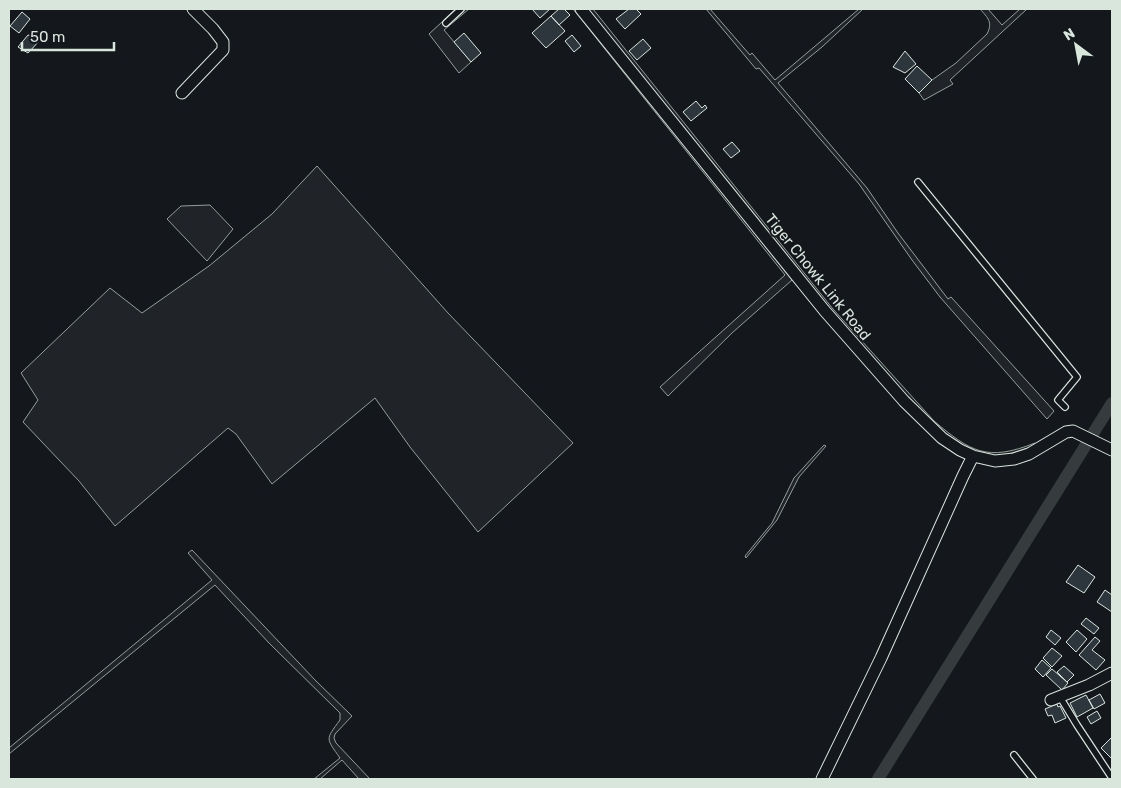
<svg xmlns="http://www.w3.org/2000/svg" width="1121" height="788" font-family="Rubik,sans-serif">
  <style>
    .green { fill: #202428; stroke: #939e99 }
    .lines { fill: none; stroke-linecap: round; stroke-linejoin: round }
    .canal { stroke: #363b3e; stroke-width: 12 }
    .building { fill: #2c363c; stroke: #d8e6dc }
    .service-casing { stroke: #d8e6dc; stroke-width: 8 }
    .minor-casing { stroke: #d8e6dc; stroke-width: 13 }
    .service { stroke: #14181c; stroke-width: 5.5 }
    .minor { stroke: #14181c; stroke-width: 11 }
    .labels { text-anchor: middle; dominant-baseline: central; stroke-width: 4; stroke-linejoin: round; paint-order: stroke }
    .street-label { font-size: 15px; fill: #d8e6dc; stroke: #14181c }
  </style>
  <rect width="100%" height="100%" fill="#14181c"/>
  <!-- green -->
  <path class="green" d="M 456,9 L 469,9 L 444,30 L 471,62 L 459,73 L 429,34 Z
    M 573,9 L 576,9 L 792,280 L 732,333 L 668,396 L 660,387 L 785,275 Z
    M 588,9 L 593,9 L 833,309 L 934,421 C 971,452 987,462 1035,443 L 1037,445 L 1002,456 L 985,455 L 967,450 L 934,427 L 841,323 Z
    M 706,9 L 710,9 L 750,55 L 752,53 L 775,80 L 859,9 L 863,9 L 822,47 L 778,83 L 867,188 L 898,233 L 948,299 L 951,297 L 1054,411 L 1047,419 L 940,297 L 912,260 L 859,184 L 759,68 L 756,69 Z
    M 980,9 L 988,9 L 1002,25 L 1020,9 L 1027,9 L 950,80 L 953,84 L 924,100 L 919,93 L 932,80 L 956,63 L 987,34 C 993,22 988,18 980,9 Z
    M 317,166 L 448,313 L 573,443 L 478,532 L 410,447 L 375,398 L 272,484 L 236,434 L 228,428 L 115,526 L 79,481 L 23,422 L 38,400 L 21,373 L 110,288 L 142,313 L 209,266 L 272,214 Z
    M 210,205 L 233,229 L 207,261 L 167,219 L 181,206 Z
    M 824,445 L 826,446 L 799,477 L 777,520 L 746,558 L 745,556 L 772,523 L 794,478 Z
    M 192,550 L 316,681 L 352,716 L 335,734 L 334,738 L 336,743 L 370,779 L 359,779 L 342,760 L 320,779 L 314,779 L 340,758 C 326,738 325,740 340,720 L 340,713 L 269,643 L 215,585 L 9,754 L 9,748 L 212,580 L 188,553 Z"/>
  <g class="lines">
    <!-- canal -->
    <path class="canal" d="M 878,779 L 1112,403"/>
  </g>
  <!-- building -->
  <path class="building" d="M 532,9 L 550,9 L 540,18 Z
    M 559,9 L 564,9 L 570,15 L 559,25 L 551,16 Z
    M 629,9 L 636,9 L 641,14 L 625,29 L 616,19 Z
    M 22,12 L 30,19 L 19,33 L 10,26 Z
    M 551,16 L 565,31 L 546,48 L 532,33 Z
    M 464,33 L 481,53 L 471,62 L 454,42 Z
    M 28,35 L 42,38 L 28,53 L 18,47 Z
    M 572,35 L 581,46 L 574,52 L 565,41 Z
    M 643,39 L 651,48 L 637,60 L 629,51 Z
    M 905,51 L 916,64 L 905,73 L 893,67 Z
    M 917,66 L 932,80 L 919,93 L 905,79 Z
    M 696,101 L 702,108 L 705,105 L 707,108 L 691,121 L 683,112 Z
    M 732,142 L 740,151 L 731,158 L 723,149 Z
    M 1078,565 L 1095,577 L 1084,593 L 1066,582 Z
    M 1105,590 L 1112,595 L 1112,612 L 1097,602 Z
    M 1086,618 L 1099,628 L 1094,634 L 1081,624 Z
    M 1051,630 L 1061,638 L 1055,645 L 1046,637 Z
    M 1077,630 L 1087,639 L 1076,652 L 1066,642 Z
    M 1095,637 L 1100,641 L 1092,650 L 1105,660 L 1096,670 L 1079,655 Z
    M 1052,648 L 1062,656 L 1052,667 L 1043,658 Z
    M 1042,660 L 1051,668 L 1043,677 L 1035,669 Z
    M 1064,666 L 1074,675 L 1067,682 L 1057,672 Z
    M 1052,669 L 1068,683 L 1062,690 L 1046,675 Z
    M 1100,694 L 1105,703 L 1094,709 L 1089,700 Z
    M 1086,695 L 1093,708 L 1077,717 L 1070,703 Z
    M 1057,704 L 1058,707 L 1060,706 L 1066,718 L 1055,723 L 1052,715 L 1048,716 L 1045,709 Z
    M 1097,711 L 1101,718 L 1091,724 L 1087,717 Z
    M 1112,737 L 1112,757 L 1111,758 L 1101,748 Z"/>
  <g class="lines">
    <defs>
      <path id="service" d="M 446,23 L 461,9
        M 918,182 L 1077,377 L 1058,400 L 1065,407
        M 1060,697 L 1077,725 L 1112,778
        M 1014,755 L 1033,779"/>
      <path id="minor" d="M 581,9 L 824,310 L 904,401 L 942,438 L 960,450 L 973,456 L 995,461 L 1014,459 L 1029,454 L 1066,432 L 1073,431 L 1112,450
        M 182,93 L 223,50 L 223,42 L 213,29 L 193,9
        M 1051,700 L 1089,685 L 1112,673
        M 822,779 L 881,658 L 963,476 L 973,456"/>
    </defs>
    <!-- service casing -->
    <use href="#service" class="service-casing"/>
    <!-- minor casing -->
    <use href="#minor" class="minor-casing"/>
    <!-- service -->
    <use href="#service" class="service"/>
    <!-- minor -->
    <use href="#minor" class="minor"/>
  </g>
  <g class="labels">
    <!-- street labels -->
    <g class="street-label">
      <text transform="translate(818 277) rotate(51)">Tiger Chowk Link Road</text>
    </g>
  </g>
  <!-- border -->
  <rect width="1121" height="788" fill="none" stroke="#d8e6dc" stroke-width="20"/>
  <!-- north arrow -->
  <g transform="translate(1076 45) rotate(328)" stroke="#14181c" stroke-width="4" paint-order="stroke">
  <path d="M0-4L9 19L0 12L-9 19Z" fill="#d8e6dc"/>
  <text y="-8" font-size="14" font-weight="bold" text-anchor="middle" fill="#d8e6dc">N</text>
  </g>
  <!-- scale -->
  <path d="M22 42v8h92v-8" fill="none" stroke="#d8e6dc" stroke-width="2.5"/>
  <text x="30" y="42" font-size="15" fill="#d8e6dc" stroke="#14181c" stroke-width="4" paint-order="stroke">50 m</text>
</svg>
